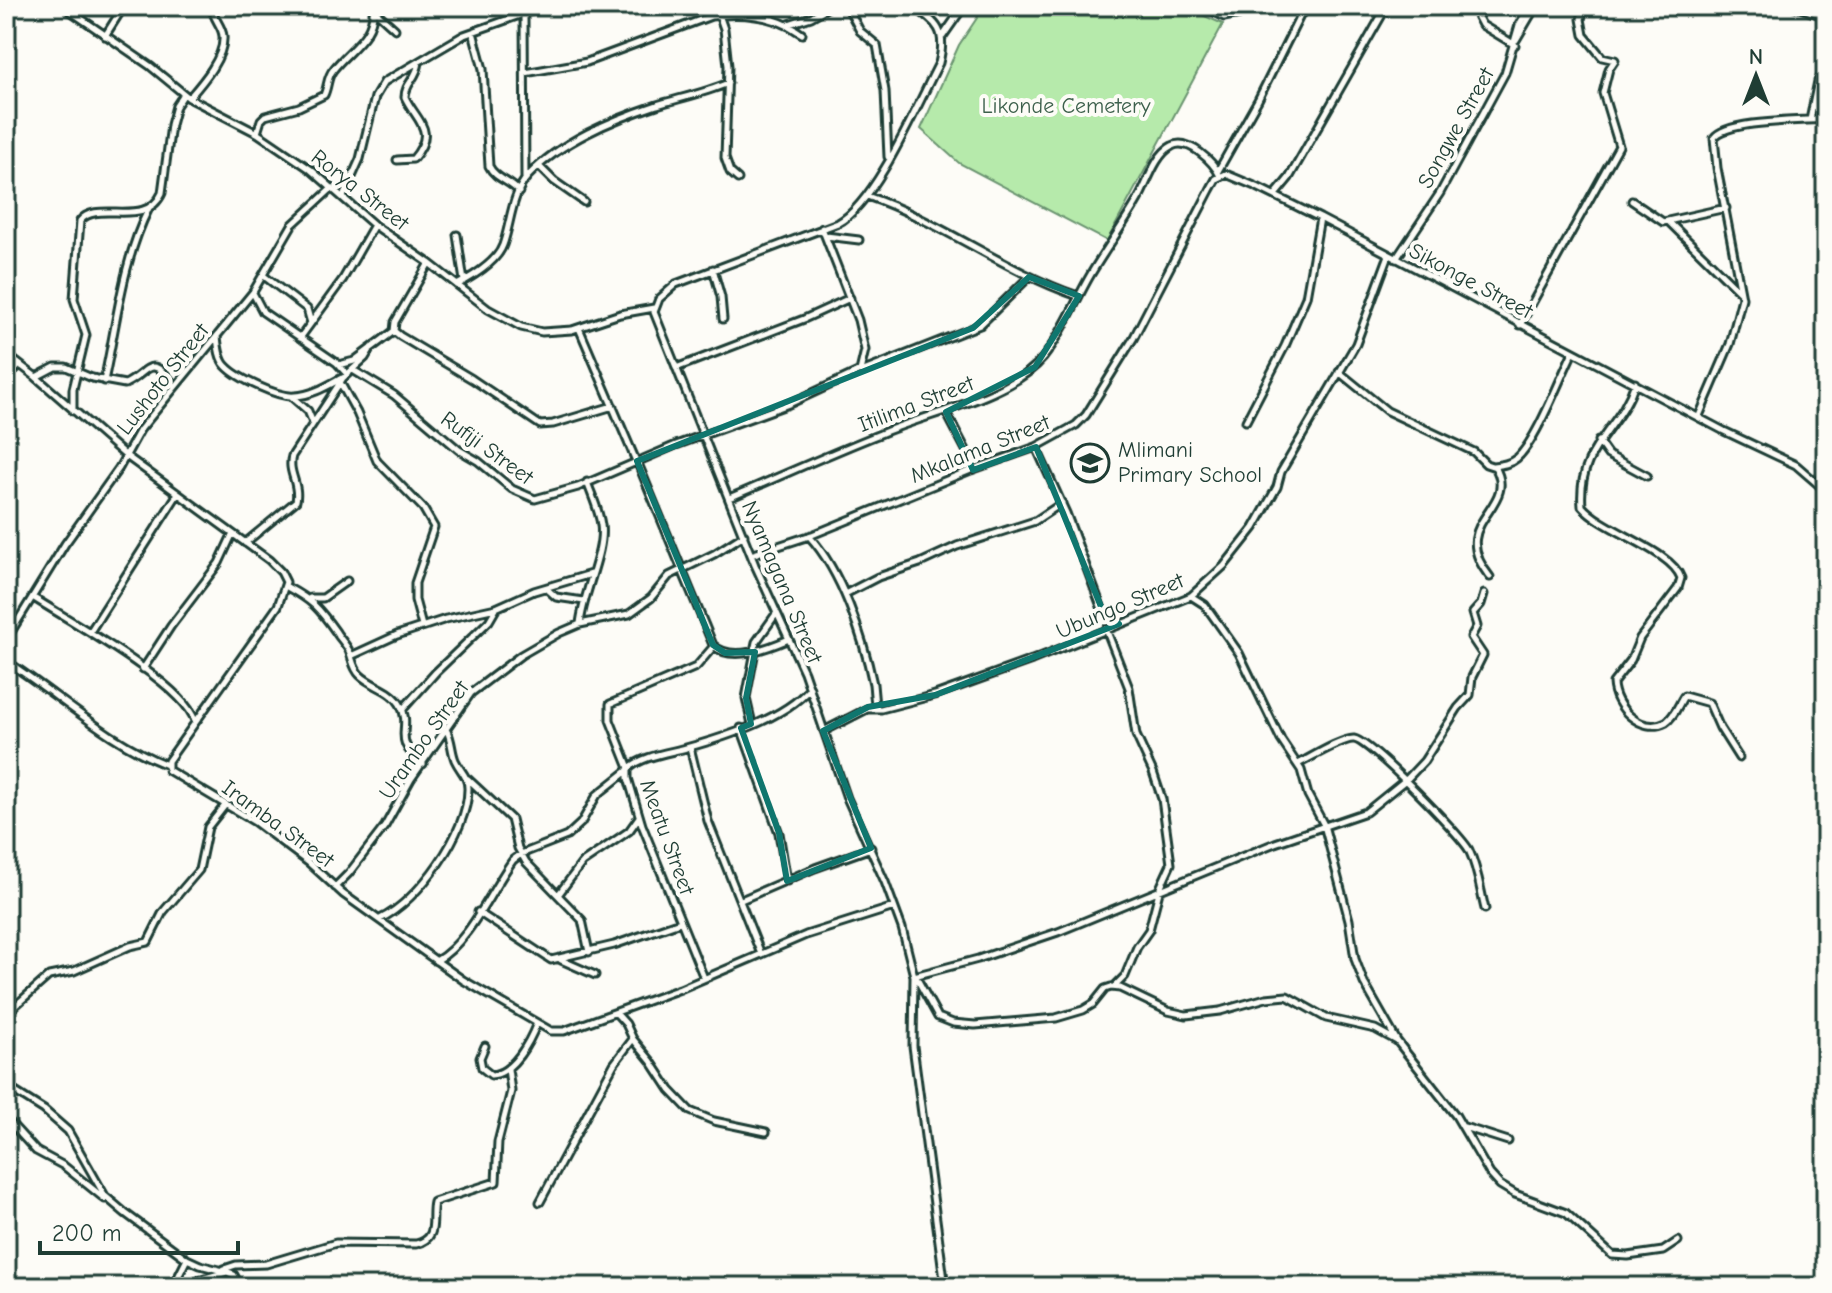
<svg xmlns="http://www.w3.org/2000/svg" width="1832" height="1293" font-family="'Comic Neue',sans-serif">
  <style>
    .green { fill: #b6eaab; stroke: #6a9470; stroke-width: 2 }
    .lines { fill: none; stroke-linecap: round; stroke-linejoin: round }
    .minor-casing { stroke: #1f3d34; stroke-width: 11 }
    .minor { stroke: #fdfcf7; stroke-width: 5 }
    .marked { fill: none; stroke: #0f766e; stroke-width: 6; stroke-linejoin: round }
    .labels { text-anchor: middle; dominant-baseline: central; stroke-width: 8; stroke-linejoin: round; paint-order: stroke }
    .park-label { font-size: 22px; fill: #3d604c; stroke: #fdfcf7 }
    .street-label { font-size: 22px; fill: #1f3d34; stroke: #fdfcf7 }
    .poi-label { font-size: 22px; fill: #1f3d34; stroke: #fdfcf7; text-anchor: start }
  </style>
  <rect width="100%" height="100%" fill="#fdfcf7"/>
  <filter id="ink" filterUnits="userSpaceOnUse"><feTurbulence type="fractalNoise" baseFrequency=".0125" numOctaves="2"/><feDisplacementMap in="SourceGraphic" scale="16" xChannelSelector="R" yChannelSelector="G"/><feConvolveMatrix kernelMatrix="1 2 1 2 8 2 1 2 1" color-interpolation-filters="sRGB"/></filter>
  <g filter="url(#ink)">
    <!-- green -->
    <path class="green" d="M 985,6 L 1182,6 L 1223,24 L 1107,241 L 959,163 L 921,129 L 959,45 Z"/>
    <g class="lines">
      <defs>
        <path id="minor" d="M 63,6 L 150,66 L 189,98 L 257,133 L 310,169 L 374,225 L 429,263 L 488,309 L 521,327 L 542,332 L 572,330 L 620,314 L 654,308
          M 716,6 L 724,29 L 728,66 L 725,158 L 730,172 L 738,179
          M 847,6 L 860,31 L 877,45 L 885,91 L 888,157
          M 912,6 C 938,23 947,31 939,63 C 918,103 876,203 838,223 L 676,284 L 659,299 L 654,312 L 755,565 L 804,672 L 847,798 L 885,882 L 902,928 L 914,976 L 913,1046 L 945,1287
          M 1203,6 L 1224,17 L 1240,14 L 1245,6
          M 1472,6 L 1482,25 L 1515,45
          M 1794,6 L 1826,17
          M 374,10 L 395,29
          M 524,16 L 525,178
          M 789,24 L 811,17 L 830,6
          M 473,32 L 483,69 L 489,166 C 495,179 511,181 519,192
          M 105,36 L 124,6
          M 943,36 L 964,6
          M 1516,40 L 1536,6
          M 525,73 L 587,62 L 711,16 C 743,12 776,15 802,34
          M 189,98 C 202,83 225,57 223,36 C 222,25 212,18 212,6
          M 1810,120 L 1818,81 L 1826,69
          M 257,133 L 261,120 L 265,116 L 299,107 L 324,95 C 328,87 327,77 333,70 C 349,49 376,36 373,6
          M 397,160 L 413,159 C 438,130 416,121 405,97 C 405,83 417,79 419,62
          M 539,166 L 554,181 L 584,202
          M 1218,171 L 1258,100 L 1305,6
          M 1275,195 L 1289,178 L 1387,6
          M 867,196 C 941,221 1004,271 1078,296
          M 343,197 L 360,159 L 375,97 L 384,82 L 464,35 L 545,6
          M 1632,201 L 1663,222 L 1726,208
          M 1670,223 L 1740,292
          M 457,235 L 464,281
          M 826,236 L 859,240
          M 1396,259 L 1440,193 L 1505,73 L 1519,25 L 1530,6
          M 429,263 L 395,322 L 394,331 L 400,336 L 472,379 L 540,425 L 553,424 L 613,406
          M 713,269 L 721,297 L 723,319
          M 264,276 L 307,309 L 311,323
          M 457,285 C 472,277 497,262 503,245 C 511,223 511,195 528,176 C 561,141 612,120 657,105 C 680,98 705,93 728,83
          M 253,293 L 263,312 L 337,363 L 347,374
          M 1520,325 L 1619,146 L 1603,93 L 1609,69 L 1615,60 L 1602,57 L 1584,35 L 1581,19 L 1585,6
          M 579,328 L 636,461
          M 217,336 C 218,346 219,359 226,366 C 237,378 279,398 295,396 C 313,395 327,386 342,378
          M 300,338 L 343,279 L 374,225
          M 6,354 L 36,377 L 125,455 L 269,560 L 281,572 L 286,582 L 278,606 L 168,761 L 168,770 L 255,822 L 308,862 L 343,894 L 463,980 L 551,1031 L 564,1031 L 680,989 L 806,935 L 894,907
          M 339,365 L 354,361 L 394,331
          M 676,368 L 804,319 L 850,298
          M 353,370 L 394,395 L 459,450 L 478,461 L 512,489 L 535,499 L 578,487 L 676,445 L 789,404 L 860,371 L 865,350 L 858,320 L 822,228
          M 861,372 L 980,325 L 1029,277
          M 1339,372 L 1387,411 L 1474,452 L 1486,464 L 1495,467 C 1520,509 1445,521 1490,577
          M 36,377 L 55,367 L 66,367 L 92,378 L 125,384 C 148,374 150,350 175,387
          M 6,378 L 20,365
          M 104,381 C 117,323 122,262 149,208
          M 1635,383 C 1620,431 1577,446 1582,506 C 1603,531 1671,550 1681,578 L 1678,588 L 1640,638 L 1631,660 L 1613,683 C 1614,707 1641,735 1666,722 C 1675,716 1678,705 1684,696 L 1709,703 L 1720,728 L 1739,758
          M 341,384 L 357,413 L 377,461 L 423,508 L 434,527 L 415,583 L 415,600 L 422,626
          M 292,397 L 308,411 L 313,423
          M 73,411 L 73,389 L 86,335 L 74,299 L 80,221 C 97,199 146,229 162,193 L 171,125 L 176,106 L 184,94
          M 946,412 L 966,450 L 971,470
          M 1699,416 L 1730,344 L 1742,298 L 1717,168 L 1714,138 C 1726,120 1803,121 1826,119
          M 1246,421 L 1285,346 L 1306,297 L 1320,218
          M 1598,441 L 1608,455 L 1647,476
          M 1036,447 L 1066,513 L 1102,609 L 1118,623
          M 637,461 L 713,645 C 731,663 768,648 789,639
          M 1493,466 C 1502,465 1510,464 1517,458 C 1537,440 1560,378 1573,352
          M 729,498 C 779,477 829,454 880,434 C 926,414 1011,397 1043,358 C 1063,333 1075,301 1091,274 C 1107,247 1125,223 1140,196 C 1148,181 1156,154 1172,146 C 1188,137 1214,162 1220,176
          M 809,536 C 842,572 863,637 873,684 C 874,693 874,701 876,709
          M 245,543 L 296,501 C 300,484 287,472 292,456 L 343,378 L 365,358 L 371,348
          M 751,555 L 812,535 L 971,470 L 1036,447 L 1076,425 L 1086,415 L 1133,339 L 1210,190 L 1216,179 L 1226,174 L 1257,187 L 1320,218 L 1724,431 L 1796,465 L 1826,491
          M 287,587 C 313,601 319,608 336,632 C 340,639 347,645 350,653 C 353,661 353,668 360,675 C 371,686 392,690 400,704 C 414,730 389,738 423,764
          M 546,588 L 556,597 L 584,601
          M 845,594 L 878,577 L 920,563 L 957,546 L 1035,521 L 1062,503
          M 1191,596 L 1205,605 L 1239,653 L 1281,740 L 1301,770 L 1308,795 L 1324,825 L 1349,920 L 1355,959 L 1364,983 L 1397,1041 L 1456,1116 L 1490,1174 L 1500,1185 L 1515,1194 L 1566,1213 L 1612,1255 L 1628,1256 L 1663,1251 L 1678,1241
          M 34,598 C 70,621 184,684 195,721
          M 310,598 L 323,598 L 347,581
          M 580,624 C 583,593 605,551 601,525 C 599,510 592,496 587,482
          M 1106,629 L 1129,688 L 1136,735 L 1153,772 L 1162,799 L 1171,864 L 1160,888 L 1149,930 L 1137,947 L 1125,976 L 1115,986
          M 90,632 L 177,495
          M 6,640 L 65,544 L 119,468 L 140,430 L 253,292 L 292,225 L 332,188
          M 754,651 L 756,642 L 776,614
          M 351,656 L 397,635 L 446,619 L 496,608 L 534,591 L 591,574
          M 6,661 C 59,695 108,742 167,765
          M 143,669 L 171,626 L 219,563 L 232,535
          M 403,709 L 436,672 L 489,621 L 496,609
          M 752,724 L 746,698 L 755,651
          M 741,728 L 779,833 L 787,881
          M 824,731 L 867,709 L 881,709 L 935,695 L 1032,660 L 1191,596 L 1224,566 L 1254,528 L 1277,487 L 1281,472 L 1356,344 L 1389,255
          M 690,747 L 708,821 L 761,954
          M 1298,764 C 1310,758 1343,738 1354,739 C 1370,741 1460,834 1469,850 C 1478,869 1480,889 1485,909
          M 629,768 L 610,720 L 610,704 L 696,667 L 714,646
          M 468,779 L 511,819 L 518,848 L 526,862 L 582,920 L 589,952
          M 335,887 L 349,873 L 385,826 L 411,779 L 471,693 L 521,655 L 559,633 L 580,624 L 629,614 L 651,598 L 669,576 L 714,554 L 744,535
          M 558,895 L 582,863 L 629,831 L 639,817
          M 741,900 L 815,868 L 871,848
          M 478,912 L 551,960 L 614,945 L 680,922
          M 380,919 C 418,902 469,831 468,788 C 468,776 460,771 455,760 C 451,750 452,741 447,731
          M 561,960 L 595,975
          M 436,961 C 469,943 491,890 513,860 L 521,854 L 567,836 L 581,823 L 597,795 L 627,771
          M 914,976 L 978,959 L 1058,932 L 1275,843 L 1366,812 L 1408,778 L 1424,761 L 1458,708 L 1470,695 L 1472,677 L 1483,655 L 1471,637 L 1477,626 L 1473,613 L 1481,604 L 1484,594
          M 916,977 L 938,1017 L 953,1023 L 975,1025 L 1056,1018 L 1083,1010 L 1093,1004 L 1105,989 L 1111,987 L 1120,988 L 1168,1011 L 1186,1015 L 1220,1011 L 1266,998 L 1287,996 L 1326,1018 L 1375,1029 L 1397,1041
          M 704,978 L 642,825 L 628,778 L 628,769 C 642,756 668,753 686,748 C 723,738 785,718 810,688
          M 616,1013 L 626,1024 L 633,1039 L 651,1061 L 670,1090 L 690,1111 L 714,1121 L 766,1132
          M 6,1014 L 49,976 L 74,971 L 130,946 L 148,942 L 163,912 L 199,870 L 208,827 L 226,804
          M 485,1046 L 480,1058 L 482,1068 L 491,1075 C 513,1074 530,1041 537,1023
          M 6,1086 L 44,1110 L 68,1131 L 105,1196 L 125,1213 L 187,1259 L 200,1265 L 231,1273
          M 6,1118 L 36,1151 L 64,1166 L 105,1199
          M 1464,1127 L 1508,1141
          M 540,1202 L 614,1064 L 633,1039
          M 224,1269 L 236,1265 L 266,1264 L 336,1243 L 416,1244 C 440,1238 430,1219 434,1202 L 496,1182 L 498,1142 L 511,1091 L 508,1069
          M 172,1287 L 227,1272 L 234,1275 L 240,1287
          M 173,1287 L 187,1259"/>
      </defs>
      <!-- minor casing -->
      <use href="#minor" class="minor-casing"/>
      <!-- minor -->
      <use href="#minor" class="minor"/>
    </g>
  </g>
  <!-- marked area -->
  <path class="marked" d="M 1029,277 L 1079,296 L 1035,367 L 946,412 L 973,470 L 1036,447 L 1102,609 L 1119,624 L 935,695 L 868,707 L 823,731 L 871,848 L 787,881 L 779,833 L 741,728 L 751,724 L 746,698 L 755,652 L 725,653 L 713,645 L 637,461 L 973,328 Z"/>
  <!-- icons -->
  <defs>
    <symbol id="school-ring" viewBox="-11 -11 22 22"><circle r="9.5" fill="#fdfcf7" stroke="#1f3d34" stroke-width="1.5"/><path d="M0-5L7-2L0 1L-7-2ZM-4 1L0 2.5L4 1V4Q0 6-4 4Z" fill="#1f3d34"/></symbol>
  </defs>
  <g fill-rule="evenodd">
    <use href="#school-ring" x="1068" y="441" width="44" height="44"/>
  </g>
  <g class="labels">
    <!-- park labels -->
    <g class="park-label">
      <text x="1066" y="106">Likonde Cemetery</text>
    </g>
    <!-- street labels -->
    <g class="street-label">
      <text transform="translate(1456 128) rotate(-61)">Songwe Street</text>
      <text transform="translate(360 190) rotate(38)">Rorya Street</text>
      <text transform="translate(1471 281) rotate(28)">Sikonge Street</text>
      <text transform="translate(163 379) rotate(-52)">Lushoto Street</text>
      <text transform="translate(916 404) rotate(-21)">Itilima Street</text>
      <text transform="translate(487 448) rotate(36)">Rufiji Street</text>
      <text transform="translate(980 449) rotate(-22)">Mkalama Street</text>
      <text transform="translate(782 582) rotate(67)">Nyamagana Street</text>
      <text transform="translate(1120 606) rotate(-23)">Ubungo Street</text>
      <text transform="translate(424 740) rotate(-55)">Urambo Street</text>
      <text transform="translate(278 824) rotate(36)">Iramba Street</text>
      <text transform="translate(667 837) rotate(70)">Meatu Street</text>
    </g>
    <!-- poi labels -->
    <g class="poi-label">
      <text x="1118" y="450">Mlimani<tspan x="1118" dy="25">Primary School</tspan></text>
    </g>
  </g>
  <!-- margin -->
  <rect width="1832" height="1293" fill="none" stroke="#fdfcf7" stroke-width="32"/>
  <rect x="16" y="16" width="1800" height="1261" fill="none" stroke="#1f3d34" stroke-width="3" filter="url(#ink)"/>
  <!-- north arrow -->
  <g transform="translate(1756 76)" stroke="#fdfcf7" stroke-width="6" paint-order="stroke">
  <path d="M0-6L14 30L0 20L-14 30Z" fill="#1f3d34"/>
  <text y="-12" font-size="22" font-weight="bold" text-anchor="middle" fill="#1f3d34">N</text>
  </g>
  <!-- scale -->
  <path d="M40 1241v12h198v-12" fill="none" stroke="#1f3d34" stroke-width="4"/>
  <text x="52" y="1241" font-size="24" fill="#1f3d34" stroke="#fdfcf7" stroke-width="6" paint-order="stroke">200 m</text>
</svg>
